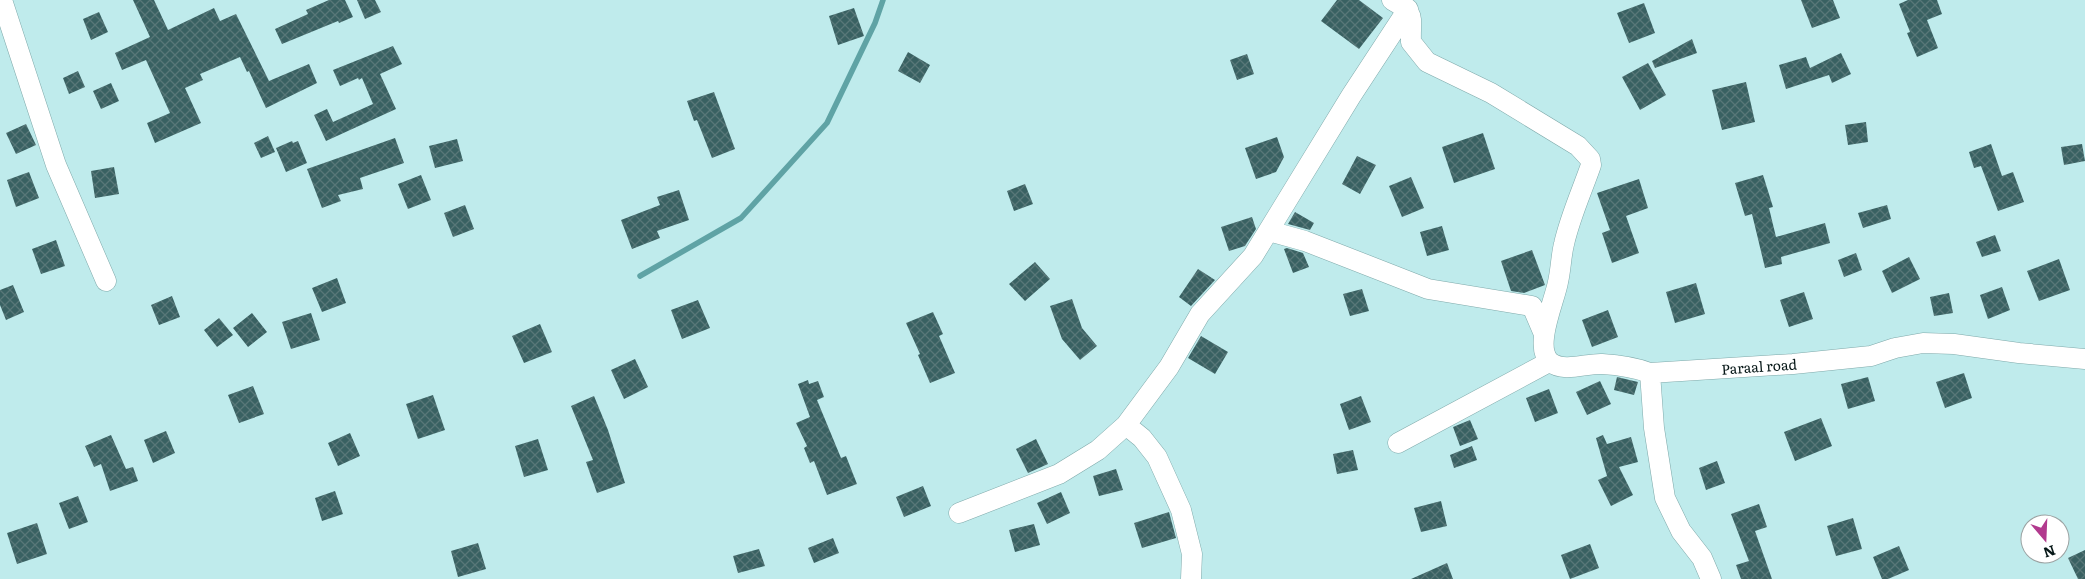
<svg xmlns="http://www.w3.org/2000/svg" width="2085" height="579" font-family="Literata,serif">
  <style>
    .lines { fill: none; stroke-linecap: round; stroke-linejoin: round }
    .stream { stroke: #5fa3a5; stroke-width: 5.5 }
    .building { fill: url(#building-cross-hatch) }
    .minor-casing { stroke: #7fa9aa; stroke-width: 21 }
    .minor { stroke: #fff; stroke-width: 20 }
    .labels { text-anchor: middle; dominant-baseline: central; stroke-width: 5; stroke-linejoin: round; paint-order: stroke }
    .street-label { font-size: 14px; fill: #061717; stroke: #fff }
  </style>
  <defs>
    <pattern id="building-cross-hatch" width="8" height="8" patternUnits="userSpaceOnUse" patternTransform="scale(1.25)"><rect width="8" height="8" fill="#396162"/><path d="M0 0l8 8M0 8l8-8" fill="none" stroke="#587778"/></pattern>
  </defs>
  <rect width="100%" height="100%" fill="#bfebec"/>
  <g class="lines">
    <!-- stream -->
    <path class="stream" d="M 640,276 L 741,218 L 827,123 L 875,23 L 883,0"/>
  </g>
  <!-- building -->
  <path class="building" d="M 133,0 L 154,0 L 168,30 L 214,8 L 220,21 L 236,14 L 269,81 L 309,64 L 317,83 L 266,108 L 249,71 L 247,72 L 240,57 L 200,74 L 203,80 L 185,88 L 201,123 L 155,143 L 147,123 L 170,113 L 146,60 L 122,70 L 115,53 L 150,37 Z
    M 329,0 L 345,0 L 353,17 L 339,23 L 338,21 L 282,44 L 275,29 L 308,14 L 306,10 Z
    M 357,0 L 375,0 L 381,12 L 365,19 Z
    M 1337,0 L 1359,0 L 1383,18 L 1359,49 L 1321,21 Z
    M 1801,0 L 1833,0 L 1840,18 L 1812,28 Z
    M 1908,0 L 1937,0 L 1942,14 L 1927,20 L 1938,48 L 1917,57 L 1907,33 L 1910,32 L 1899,4 Z
    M 1644,3 L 1655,33 L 1629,43 L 1617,13 Z
    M 854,8 L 864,36 L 838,45 L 829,16 Z
    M 99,12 L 108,32 L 91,40 L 83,19 Z
    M 1692,39 L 1697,53 L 1655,68 L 1652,61 Z
    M 393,46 L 402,64 L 380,74 L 396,109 L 326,141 L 314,115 L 327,109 L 333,122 L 373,104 L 362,78 L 359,80 L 358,78 L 340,86 L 333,70 Z
    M 908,52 L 930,65 L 920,83 L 898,71 Z
    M 1841,53 L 1851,74 L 1832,83 L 1829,75 L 1786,89 L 1779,65 L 1806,57 L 1810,68 Z
    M 1247,54 L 1254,74 L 1237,80 L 1230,60 Z
    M 1648,63 L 1666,95 L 1640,110 L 1622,77 Z
    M 78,71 L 85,87 L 69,94 L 63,78 Z
    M 1746,82 L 1755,122 L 1722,130 L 1712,90 Z
    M 111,83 L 119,101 L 101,109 L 93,91 Z
    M 714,92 L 735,149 L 712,158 L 697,120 L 694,121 L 687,101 Z
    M 1866,122 L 1868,142 L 1848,145 L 1845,125 Z
    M 26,124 L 36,145 L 16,154 L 6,133 Z
    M 1483,133 L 1495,169 L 1454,183 L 1442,147 Z
    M 268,136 L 275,152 L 261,158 L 254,143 Z
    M 1277,137 L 1284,157 L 1276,172 L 1256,179 L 1245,148 Z
    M 395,138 L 404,163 L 360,178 L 363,189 L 338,195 L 341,201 L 322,208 L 307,169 Z
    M 457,139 L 463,161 L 435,168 L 429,146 Z
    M 292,141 L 293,143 L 298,141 L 307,163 L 286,172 L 276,148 Z
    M 1991,144 L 2002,176 L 2013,172 L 2024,202 L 1998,211 L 1981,166 L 1974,168 L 1969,152 Z
    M 2082,144 L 2085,161 L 2064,165 L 2061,147 Z
    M 1357,156 L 1376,165 L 1360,194 L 1342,184 Z
    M 114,167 L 119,194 L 95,198 L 91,171 Z
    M 29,172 L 39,198 L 16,207 L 7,180 Z
    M 421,175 L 431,200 L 408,209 L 398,184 Z
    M 1763,175 L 1773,207 L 1769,208 L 1776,237 L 1825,223 L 1830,243 L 1781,257 L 1782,264 L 1765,268 L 1752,214 L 1745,216 L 1735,183 Z
    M 1411,177 L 1424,208 L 1402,217 L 1389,186 Z
    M 1639,179 L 1648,208 L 1626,216 L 1639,253 L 1612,263 L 1602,233 L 1610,230 L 1597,193 Z
    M 1025,184 L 1033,204 L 1014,211 L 1007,191 Z
    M 679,190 L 689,220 L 657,231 L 660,238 L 632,249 L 621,220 L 660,205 L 657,197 Z
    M 465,205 L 474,229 L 453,237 L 444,213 Z
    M 1887,205 L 1891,219 L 1863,228 L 1858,213 Z
    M 1295,212 L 1314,223 L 1310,230 L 1288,224 Z
    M 1252,217 L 1256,229 L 1245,246 L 1229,251 L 1221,227 Z
    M 1442,226 L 1449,250 L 1427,256 L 1420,232 Z
    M 1995,235 L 2001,251 L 1982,257 L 1976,242 Z
    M 56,240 L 65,266 L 41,274 L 32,249 Z
    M 1287,248 L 1303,253 L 1309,267 L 1293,273 L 1284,249 Z
    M 1532,250 L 1545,285 L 1524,293 L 1511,291 L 1501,261 Z
    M 1856,253 L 1862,270 L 1844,277 L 1838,260 Z
    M 1909,257 L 1920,279 L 1892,293 L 1882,271 Z
    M 2059,259 L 2070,290 L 2039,301 L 2027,271 Z
    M 1035,262 L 1050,279 L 1025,301 L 1009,284 Z
    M 1198,269 L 1215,280 L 1191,306 L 1179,297 Z
    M 337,278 L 346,303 L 322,312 L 312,288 Z
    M 1696,283 L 1705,314 L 1675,323 L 1666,292 Z
    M 13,285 L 24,312 L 6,320 L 0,305 L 0,290 Z
    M 2002,287 L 2010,310 L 1988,319 L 1980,295 Z
    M 1362,289 L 1369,311 L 1350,316 L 1343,294 Z
    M 1804,292 L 1813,319 L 1789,327 L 1780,300 Z
    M 1949,293 L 1953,313 L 1934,316 L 1930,297 Z
    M 172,296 L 180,317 L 159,325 L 151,305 Z
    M 1072,299 L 1082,328 L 1097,346 L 1080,360 L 1062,339 L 1050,306 Z
    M 698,300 L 710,328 L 682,339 L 671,310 Z
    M 1608,310 L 1618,337 L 1592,347 L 1582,320 Z
    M 933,312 L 943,334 L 939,336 L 955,373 L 930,383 L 918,355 L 920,354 L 906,323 Z
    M 252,313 L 267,332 L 248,347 L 233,328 Z
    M 311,313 L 320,340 L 291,349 L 282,322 Z
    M 219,318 L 233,335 L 217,347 L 204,330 Z
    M 540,324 L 552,352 L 524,363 L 512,336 Z
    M 1201,336 L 1228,352 L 1215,374 L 1188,358 Z
    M 635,359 L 648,387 L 624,399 L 611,370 Z
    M 1964,373 L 1972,398 L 1945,408 L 1936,382 Z
    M 1617,377 L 1638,382 L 1634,395 L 1614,390 Z
    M 1868,377 L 1875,401 L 1848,409 L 1841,384 Z
    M 808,380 L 809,384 L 818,381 L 824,397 L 817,400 L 841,458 L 846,456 L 857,484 L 827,495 L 814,461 L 810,463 L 804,448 L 807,446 L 796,423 L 810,417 L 798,384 Z
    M 1600,381 L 1611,404 L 1587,415 L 1576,392 Z
    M 253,386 L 264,414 L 239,423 L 228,395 Z
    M 1549,389 L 1558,413 L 1535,422 L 1526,398 Z
    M 433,395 L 445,430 L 418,439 L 406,404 Z
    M 594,396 L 608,430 L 625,483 L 597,493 L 586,462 L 593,460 L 571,406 Z
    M 1361,396 L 1371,422 L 1349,430 L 1340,404 Z
    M 1821,418 L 1832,446 L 1795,461 L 1784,432 Z
    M 1470,420 L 1478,439 L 1460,446 L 1453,427 Z
    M 166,431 L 175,453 L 153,463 L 144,440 Z
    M 350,433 L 360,456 L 338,466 L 328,443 Z
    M 111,435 L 126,469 L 133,467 L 138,481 L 110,491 L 101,464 L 94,467 L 85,446 Z
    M 1603,435 L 1607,444 L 1631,437 L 1638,462 L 1619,467 L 1633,495 L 1611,506 L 1598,480 L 1607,476 L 1596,438 Z
    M 538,439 L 548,470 L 524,477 L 515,446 Z
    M 1036,439 L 1048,464 L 1028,473 L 1016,449 Z
    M 1472,446 L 1477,460 L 1454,468 L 1450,455 Z
    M 1353,450 L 1358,470 L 1337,474 L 1333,454 Z
    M 1717,461 L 1725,483 L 1706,490 L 1699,468 Z
    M 1116,469 L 1123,490 L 1099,496 L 1093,476 Z
    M 923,486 L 931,506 L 904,517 L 896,497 Z
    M 335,491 L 343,514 L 322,521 L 315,498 Z
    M 1061,492 L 1070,513 L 1047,524 L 1037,503 Z
    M 78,496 L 88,522 L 69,529 L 59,503 Z
    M 1441,501 L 1447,526 L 1421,532 L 1414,508 Z
    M 1759,504 L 1767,527 L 1755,531 L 1772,579 L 1741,579 L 1736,565 L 1749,561 L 1731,514 Z
    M 1169,512 L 1176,538 L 1142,548 L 1134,523 Z
    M 1853,518 L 1862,549 L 1836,556 L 1827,526 Z
    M 37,523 L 47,554 L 17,564 L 7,533 Z
    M 1034,524 L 1040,545 L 1015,552 L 1009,530 Z
    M 833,538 L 839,553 L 814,563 L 808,548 Z
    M 478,543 L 486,569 L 458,577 L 451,551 Z
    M 1590,544 L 1599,568 L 1570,579 L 1561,555 Z
    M 1899,546 L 1909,570 L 1888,579 L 1882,579 L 1873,557 Z
    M 759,549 L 765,566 L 738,573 L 733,556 Z
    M 2085,550 L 2085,579 L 2078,579 L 2068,558 Z
    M 1447,563 L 1453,579 L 1411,579 Z"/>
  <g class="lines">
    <defs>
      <path id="minor" d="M 2,0 L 56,165 L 106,281
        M 1392,0 C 1417,14 1410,16 1411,42 L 1427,62 L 1491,93 L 1578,146 L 1590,159 L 1591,165 C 1582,191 1570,217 1564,244 C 1561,256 1561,269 1558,282 C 1555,300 1533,347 1550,362 C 1564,373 1587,363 1602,364 C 1619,365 1634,367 1650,373 L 1793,364 L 1871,356 L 1895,348 L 1923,343 L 1954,344 L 2019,353 L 2085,359
        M 1269,231 L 1305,241 L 1428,289 L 1532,306 L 1544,334
        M 1650,373 L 1654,428 L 1665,498 L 1681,531 L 1702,558 L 1711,579
        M 1126,425 L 1142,438 L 1157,457 L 1181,510 L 1192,554 L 1191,579
        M 1398,443 L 1549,362
        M 959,513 L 1059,474 L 1098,450 L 1126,425 L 1169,367 L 1200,314 L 1253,256 L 1351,96 L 1408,9"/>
    </defs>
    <!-- minor casing -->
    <use href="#minor" class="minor-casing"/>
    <!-- minor -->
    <use href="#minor" class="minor"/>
  </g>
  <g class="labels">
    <!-- street labels -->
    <g class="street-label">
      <text transform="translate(1759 366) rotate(-4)">Paraal road</text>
    </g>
  </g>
  <!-- north arrow -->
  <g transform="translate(2045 539) rotate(161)"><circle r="24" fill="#ffffff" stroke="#9ba2a2"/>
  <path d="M0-4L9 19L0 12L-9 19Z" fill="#b23a8e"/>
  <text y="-8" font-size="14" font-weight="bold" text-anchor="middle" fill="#061717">N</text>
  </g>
</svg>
